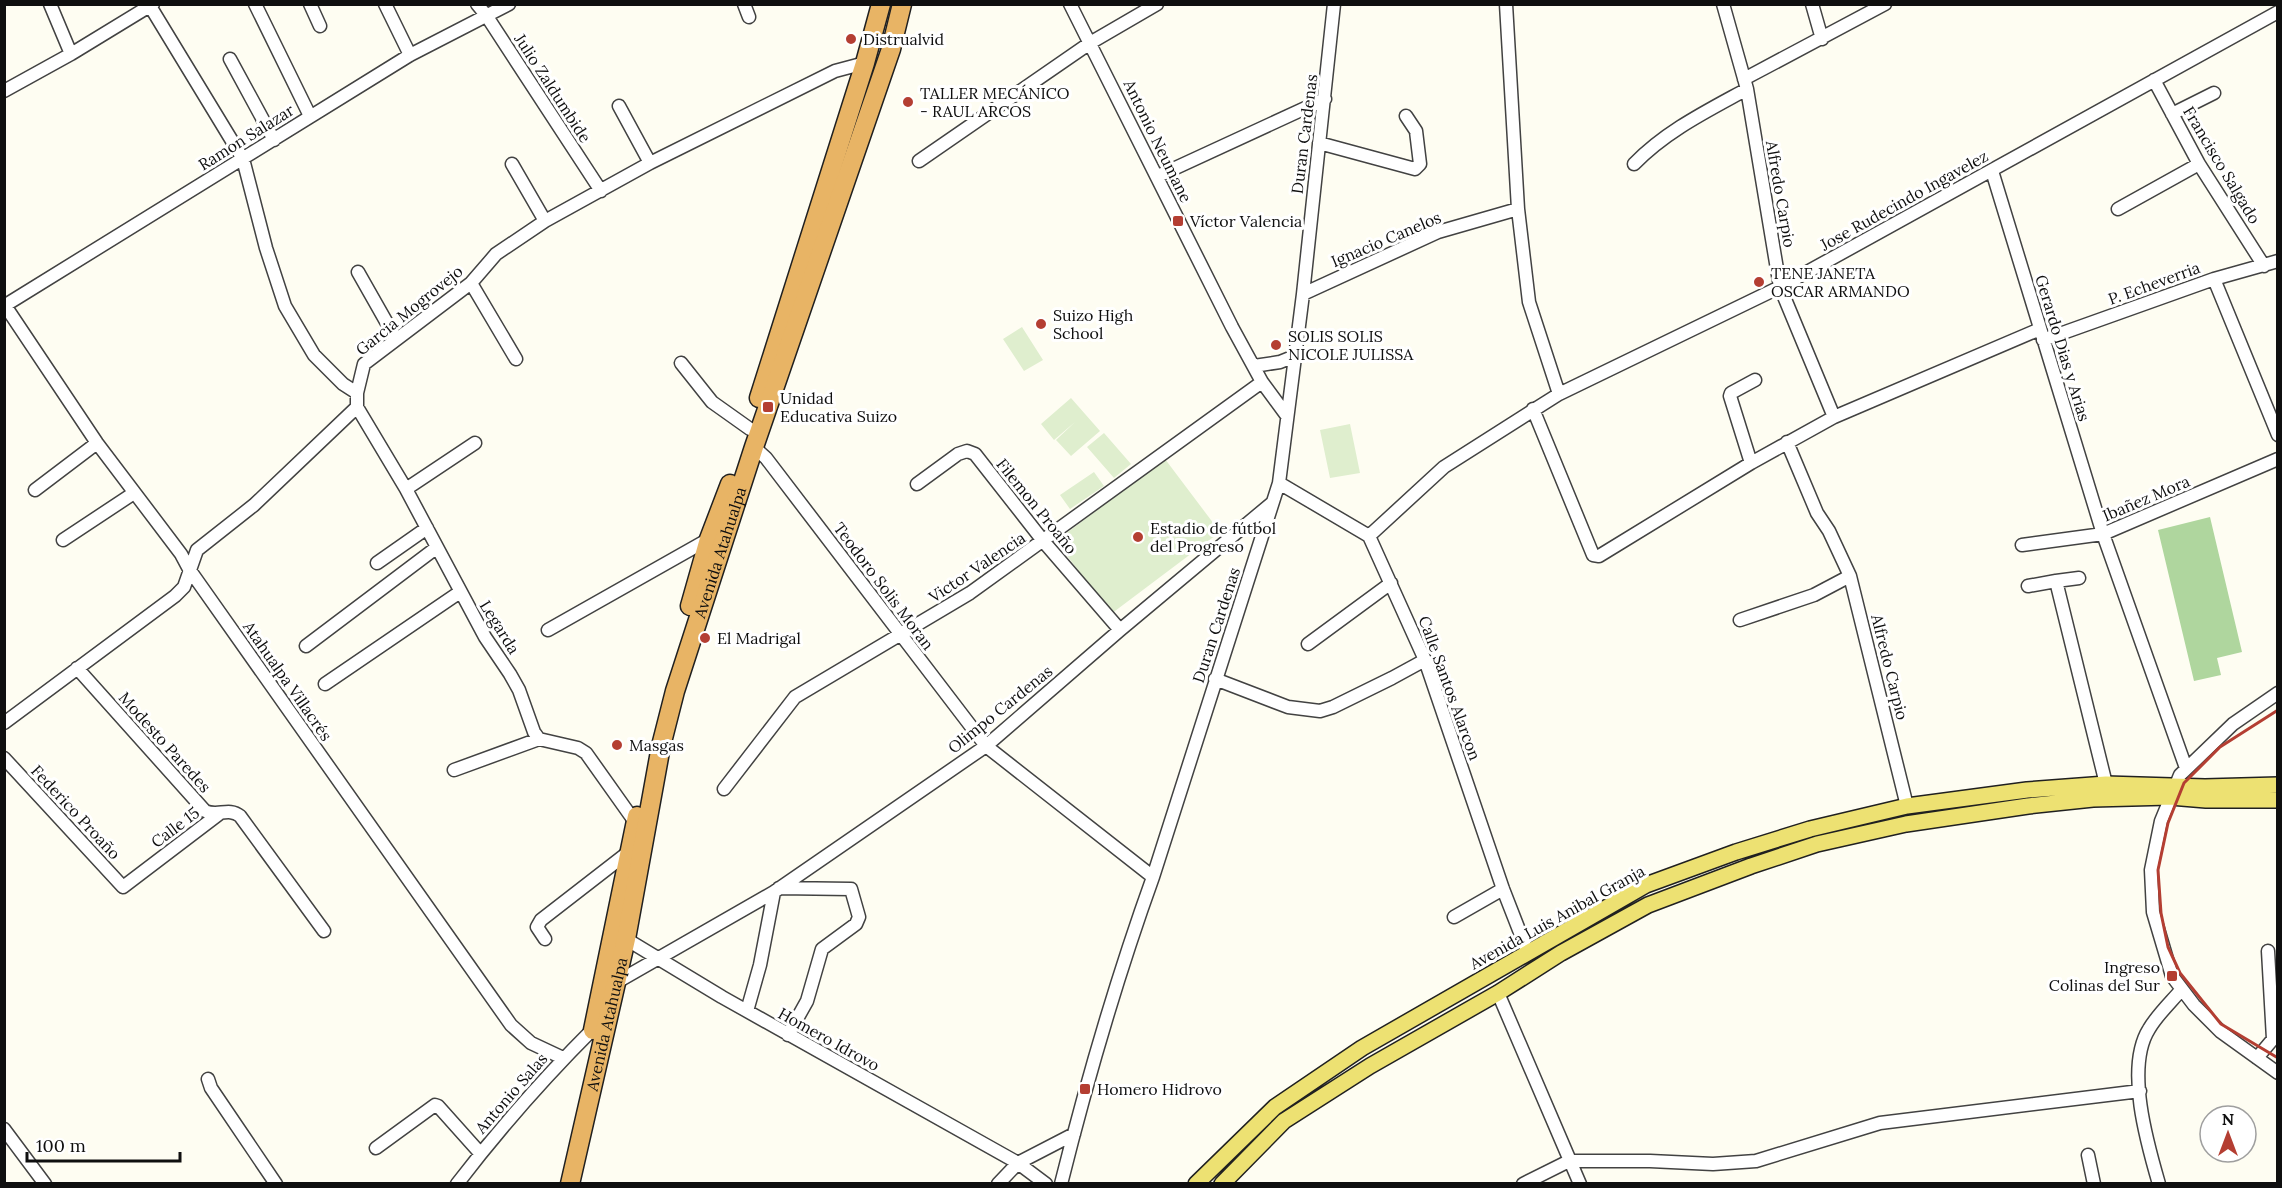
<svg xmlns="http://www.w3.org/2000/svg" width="2282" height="1188" font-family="Lora,serif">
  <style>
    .forest { fill: #afd69e }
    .pitch { fill: #dfeece }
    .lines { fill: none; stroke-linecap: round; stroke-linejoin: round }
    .minor-casing { stroke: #424242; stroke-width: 15 }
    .major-casing { stroke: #202020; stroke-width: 18 }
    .highway-casing { stroke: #202020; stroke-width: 21 }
    .minor { stroke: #fff; stroke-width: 12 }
    .major { stroke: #ede172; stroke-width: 15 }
    .highway { stroke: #e8b465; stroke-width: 18 }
    .rail { stroke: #b43e32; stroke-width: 3 }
    .poi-dot { fill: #b43e32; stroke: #fff; stroke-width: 2 }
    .labels { text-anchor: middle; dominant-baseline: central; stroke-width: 6; stroke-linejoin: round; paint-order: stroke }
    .poi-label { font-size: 16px; fill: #0f0f0f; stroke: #fff; text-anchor: start }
    .street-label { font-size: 16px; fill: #0f0f0f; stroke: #fff }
  </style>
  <rect width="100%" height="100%" fill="#fefdf2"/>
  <!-- forest -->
  <path class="forest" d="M 2210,517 L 2242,652 L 2217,658 L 2221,675 L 2194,681 L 2158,530 Z"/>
  <!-- pitch -->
  <path class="pitch" d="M 1022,327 L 1043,360 L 1024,371 L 1003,339 Z
    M 1071,398 L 1100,431 L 1071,456 L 1056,440 L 1075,422 L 1054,440 L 1041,424 Z
    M 1350,424 L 1360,473 L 1330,478 L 1320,430 Z
    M 1104,433 L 1131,464 L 1114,478 L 1087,447 Z
    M 1165,459 L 1220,532 L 1111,614 L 1056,541 Z
    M 1094,472 L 1104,486 L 1070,509 L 1060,495 Z"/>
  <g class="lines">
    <defs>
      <path id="minor" d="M 50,4 L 71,54
        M 255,4 L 310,116
        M 310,4 L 320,26
        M 385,4 L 410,55
        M 477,4 L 486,15 L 601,191
        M 744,4 L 749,17
        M 1070,4 L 1232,327 L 1262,382 L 1287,416
        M 1506,4 L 1518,209 L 1529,302 L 1559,394
        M 1723,4 L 1747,89 L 1780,287 L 1834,417
        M 1812,4 L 1822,39
        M 150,6 L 243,159 L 266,248 L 285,306 L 314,355 L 343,384 L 357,393
        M 230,59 L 274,140
        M 1744,79 L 1885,4
        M 2154,80 L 2199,164 L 2264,266
        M 4,91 L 71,54 L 153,4
        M 619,106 L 650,163
        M 2172,114 L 2214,93
        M 1319,143 L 1415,169 L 1420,164 L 1416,131 L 1406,116
        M 919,161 L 1090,43 L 1157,4
        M 512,164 L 545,221
        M 1634,164 C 1666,131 1707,111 1747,89
        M 1992,171 L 2103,534 L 2186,768
        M 1158,176 L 1325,99
        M 2118,209 L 2199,164
        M 358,272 L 396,339
        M 2214,279 L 2278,435
        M 471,283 L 516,359
        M 1303,294 L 1438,232 L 1518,209
        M 4,304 L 97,443 L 181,554 L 189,569 L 511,1025 L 531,1043 L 563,1058
        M 4,306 L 410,55 L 509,4
        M 2043,340 L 2214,279 L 2278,261
        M 681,363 L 712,402 L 750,429
        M 1254,366 L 1280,362 L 1295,356
        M 1533,409 L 1593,555 L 1599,556 L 1751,463 L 1834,417 L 2040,329
        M 1787,442 L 1817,513 L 1829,531 L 1850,576 L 1907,806
        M 754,447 L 766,458 L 986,746 L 1153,877
        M 1751,463 L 1730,396 L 1731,393 L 1755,380
        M 1279,483 L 1369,536 L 1425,660 L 1503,889 L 1528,953
        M 917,484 L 958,454 L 967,451 L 975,454 L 1044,542 L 1120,630
        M 406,489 L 475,443
        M 35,490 L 97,443
        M 1369,536 L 1444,467 L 1559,394 L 1780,287 L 2278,12
        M 63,540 L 134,493
        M 2022,545 L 2103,534 L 2278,459
        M 377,563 L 427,528
        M 2056,581 L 2079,578
        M 2028,586 L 2056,581 L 2106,784
        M 1740,620 L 1814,595 L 1850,576
        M 548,630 L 709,539
        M 1308,644 L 1391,583
        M 306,646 L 436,548
        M 77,668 L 205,811 C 217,817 229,807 240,816 L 324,931
        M 1215,679 L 1288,707 L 1320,711 L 1333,707 L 1392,678 L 1425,660
        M 325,684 L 460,592
        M 2278,693 L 2233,724 L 2180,775 L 2161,821 L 2151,870 L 2153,912 L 2172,976 L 2194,1005 L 2221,1032 L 2278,1073
        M 4,723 L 175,596 L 184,587 L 197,550 L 254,505 L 357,407
        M 4,758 L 123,887 L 219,814
        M 454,770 L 539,739
        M 724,789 L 795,697 L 970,593 L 1262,382
        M 640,824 L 635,822 L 586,753 L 578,748 L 539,739 L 534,732 L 519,690 L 510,674 L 485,637 L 406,489 L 357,407 L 357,393 L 364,364 L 471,283 L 496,254 L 545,221 L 650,163 L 835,71 L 865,63
        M 779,888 L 851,889 L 859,917 L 856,924 L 822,949 L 807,1001 L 788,1035
        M 1454,917 L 1503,889
        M 545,939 L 537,927 L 541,920 L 630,851
        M 626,939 L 722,997 L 1018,1163 L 1046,1184
        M 617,982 L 774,892
        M 1498,993 L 1580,1184
        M 747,1011 L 760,965 L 774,892 L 986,746 L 1120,630 L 1272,503
        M 2257,1058 L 2273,1039 L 2268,951
        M 208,1079 L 211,1088 L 276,1184
        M 4,1129 L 45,1184
        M 376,1148 L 435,1105 L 438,1106 L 480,1153
        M 2088,1155 L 2094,1184
        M 457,1184 C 499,1129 545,1077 594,1028
        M 998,1184 L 1018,1163 L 1074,1134
        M 1061,1184 C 1087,1080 1117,977 1153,877 L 1279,483 L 1303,294 L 1334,4
        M 1523,1184 L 1569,1161 L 1650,1161 L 1713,1164 L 1756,1161 L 1880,1123 L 2140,1091
        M 2159,1184 C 2147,1143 2125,1067 2149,1029 C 2157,1015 2171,1002 2182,989"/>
      <path id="major" d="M 1196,1184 L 1275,1107 L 1362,1048 L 1646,885 L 1736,852 L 1810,829 L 1907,806 L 2027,790 L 2106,784 L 2205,787 L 2278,785
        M 1222,1184 L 1284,1121 L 1370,1066 L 1498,993 L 1561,953 L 1648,905 L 1751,866 L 1817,844 L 1906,824 L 2028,806 L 2093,799 L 2170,797 L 2206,800 L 2278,800"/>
      <g id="highway">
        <path d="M 759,398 L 865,63 L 881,4"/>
        <path d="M 690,606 L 709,539 L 730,484"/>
        <path d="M 593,1030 L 637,816"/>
        <path id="s1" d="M 570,1184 L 626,939 L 661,746 L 675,691 L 754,447 L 891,49 L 902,4"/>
      </g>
    </defs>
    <!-- minor casing -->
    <use href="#minor" class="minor-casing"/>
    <!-- major casing -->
    <use href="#major" class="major-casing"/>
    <!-- highway casing -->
    <use href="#highway" class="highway-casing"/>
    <!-- minor -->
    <use href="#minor" class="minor"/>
    <!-- major -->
    <use href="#major" class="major"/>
    <!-- highway -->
    <use href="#highway" class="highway"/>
    <!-- rail -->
    <path class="rail" d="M 2278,710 L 2220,747 L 2184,783 L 2168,823 L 2158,870 L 2161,913 L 2168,947 L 2180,973 L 2221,1024 L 2278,1058"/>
  </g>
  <!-- markers -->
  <g class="poi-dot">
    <circle cx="851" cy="39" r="6"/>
    <circle cx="908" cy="102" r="6"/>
    <rect x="1172" y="215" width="12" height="12" rx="3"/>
    <circle cx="1759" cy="282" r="6"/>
    <circle cx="1041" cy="324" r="6"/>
    <circle cx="1276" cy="345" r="6"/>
    <rect x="762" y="401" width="12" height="12" rx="3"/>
    <circle cx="1138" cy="537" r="6"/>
    <circle cx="705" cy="638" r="6"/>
    <circle cx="617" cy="745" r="6"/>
    <rect x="2166" y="970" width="12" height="12" rx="3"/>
    <rect x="1079" y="1083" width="12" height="12" rx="3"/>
  </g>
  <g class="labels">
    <!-- poi labels -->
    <g class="poi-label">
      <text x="863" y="39">Distrualvid</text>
      <text x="920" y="93">TALLER MECÁNICO<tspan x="920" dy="18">- RAUL ARCOS</tspan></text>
      <text x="1190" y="221">Víctor Valencia</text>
      <text x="1771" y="273">TENE JANETA<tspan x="1771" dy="18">OSCAR ARMANDO</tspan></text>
      <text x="1053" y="315">Suizo High<tspan x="1053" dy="18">School</tspan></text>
      <text x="1288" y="336">SOLIS SOLIS<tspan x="1288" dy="18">NICOLE JULISSA</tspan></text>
      <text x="780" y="398">Unidad<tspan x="780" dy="18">Educativa Suizo</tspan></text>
      <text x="1150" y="528">Estadio de fútbol<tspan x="1150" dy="18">del Progreso</tspan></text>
      <text x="717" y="638">El Madrigal</text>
      <text x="629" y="745">Masgas</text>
      <text x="2160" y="967" text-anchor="end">Ingreso<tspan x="2160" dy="18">Colinas del Sur</tspan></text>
      <text x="1097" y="1089">Homero Hidrovo</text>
    </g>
    <!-- street labels -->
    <g class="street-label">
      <text transform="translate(553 88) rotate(57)">Julio Zaldumbide</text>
      <text transform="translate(1304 134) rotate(-83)">Duran Cardenas</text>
      <text transform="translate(246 137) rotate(-32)">Ramon Salazar</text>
      <text transform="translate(1158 141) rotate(64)">Antonio Neumane</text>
      <text transform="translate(2222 165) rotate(59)">Francisco Salgado</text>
      <text transform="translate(1781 194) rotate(80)">Alfredo Carpio</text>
      <text transform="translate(1904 200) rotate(-29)">Jose Rudecindo Ingavelez</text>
      <text transform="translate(1386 239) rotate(-23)">Ignacio Canelos</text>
      <text transform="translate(2154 283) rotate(-20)">P. Echeverria</text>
      <text transform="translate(409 310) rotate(-39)">Garcia Mogrovejo</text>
      <text transform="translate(2063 348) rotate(73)">Gerardo Dias y Arias</text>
      <text transform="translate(2146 498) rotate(-23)">Ibañez Mora</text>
      <text transform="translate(1037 506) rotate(51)">Filemon Proaño</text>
      <text stroke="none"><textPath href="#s1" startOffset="650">Avenida Atahualpa</textPath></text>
      <text transform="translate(977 567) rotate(-34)">Victor Valencia</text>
      <text transform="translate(884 586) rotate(53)">Teodoro Solis Moran</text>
      <text transform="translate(1216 625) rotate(-72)">Duran Cardenas</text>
      <text transform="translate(500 627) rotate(58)">Legarda</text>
      <text transform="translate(1890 667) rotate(76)">Alfredo Carpio</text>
      <text transform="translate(288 681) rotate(55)">Atahualpa Villacrés</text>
      <text transform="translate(1450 688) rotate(70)">Calle Santos Alarcon</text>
      <text transform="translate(1000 709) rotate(-39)">Olimpo Cardenas</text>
      <text transform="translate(165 742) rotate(48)">Modesto Paredes</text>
      <text transform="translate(76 812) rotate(47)">Federico Proaño</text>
      <text transform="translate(175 827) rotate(-37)">Calle 15</text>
      <text transform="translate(1557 917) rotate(-29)">Avenida Luis Anibal Granja</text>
      <text stroke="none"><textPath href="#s1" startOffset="164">Avenida Atahualpa</textPath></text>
      <text transform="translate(829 1039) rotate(29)">Homero Idrovo</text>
      <text transform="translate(511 1093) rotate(-49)">Antonio Salas</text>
    </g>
  </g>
  <!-- border -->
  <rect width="2282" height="1188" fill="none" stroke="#0f0f0f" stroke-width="12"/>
  <!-- north arrow -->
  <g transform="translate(2228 1134)"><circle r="28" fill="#ffffff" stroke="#9f9f9f" stroke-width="1.5"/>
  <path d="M0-4.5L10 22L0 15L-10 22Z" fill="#b43e32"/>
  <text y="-9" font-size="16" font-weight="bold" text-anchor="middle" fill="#0f0f0f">N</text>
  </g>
  <!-- scale -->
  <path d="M27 1152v9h153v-9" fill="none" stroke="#0f0f0f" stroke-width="3"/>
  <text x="36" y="1152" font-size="18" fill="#0f0f0f" stroke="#ffffff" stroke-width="4.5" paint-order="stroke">100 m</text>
</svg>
